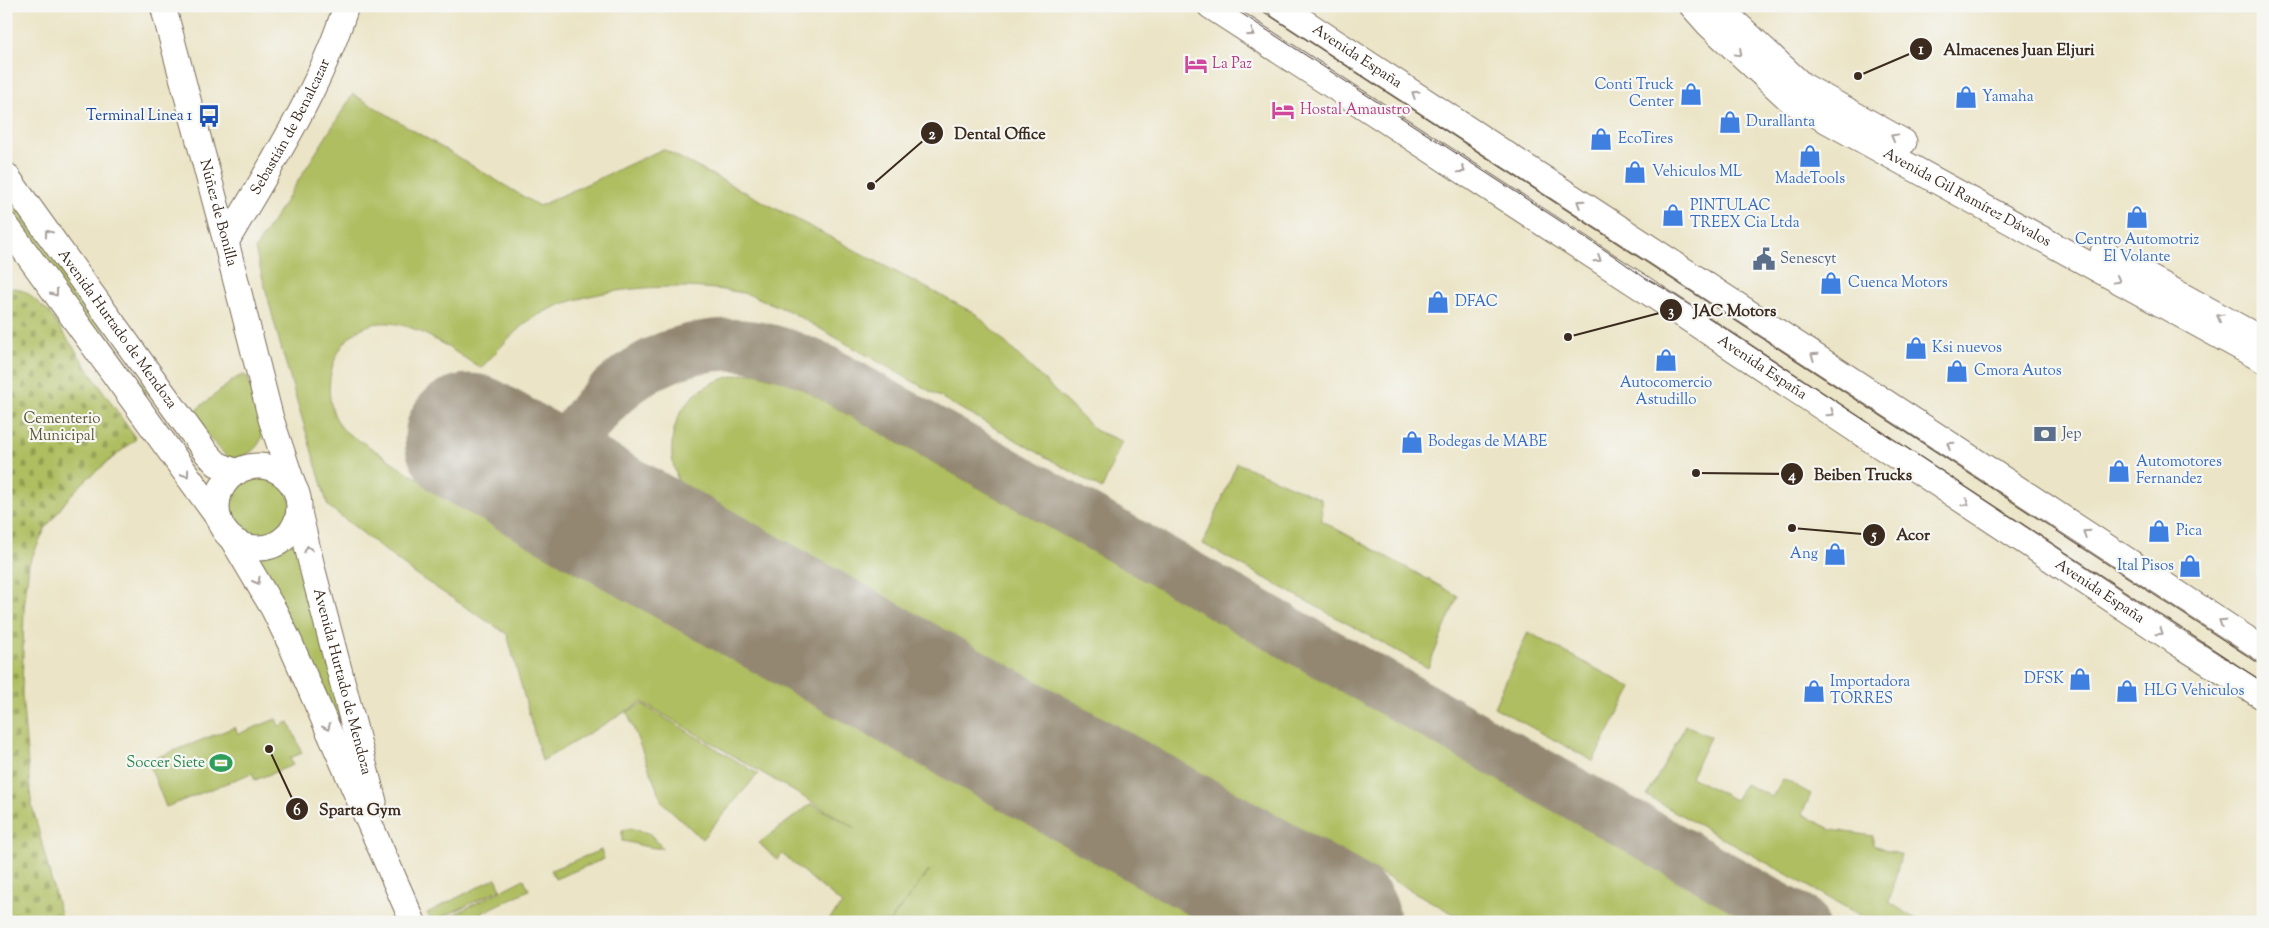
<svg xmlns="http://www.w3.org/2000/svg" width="2269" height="928" font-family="'Sorts Mill Goudy',serif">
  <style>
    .green { fill: #afbe60; stroke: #75743f }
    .cemetery { fill: url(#cemetery-stones); stroke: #75743f }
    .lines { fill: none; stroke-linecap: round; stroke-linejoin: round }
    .taxiway { stroke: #938772; stroke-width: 52 }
    .runway { stroke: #938772; stroke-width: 131 }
    .secondary-casing { stroke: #796b59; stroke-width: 27 }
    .secondary { stroke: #fff; stroke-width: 25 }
    .tram { stroke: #3b2a1e; stroke-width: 1 }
    .oneway { stroke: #a79f9a }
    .labels { text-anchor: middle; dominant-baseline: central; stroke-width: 4.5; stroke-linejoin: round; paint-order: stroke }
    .street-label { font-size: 15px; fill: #3b2a1e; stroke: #f6f6f2 }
    .hotel-label { font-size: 15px; fill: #b23c85; stroke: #f6f6f2; text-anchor: start }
    .shop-label { font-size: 15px; fill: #366cbe; stroke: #f6f6f2; text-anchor: start }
    .transit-label { font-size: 15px; fill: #164399; stroke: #f6f6f2; text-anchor: end }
    .service-label { font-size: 15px; fill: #4e5e75; stroke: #f6f6f2; text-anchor: start }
    .park-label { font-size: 15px; fill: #5e5632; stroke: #f6f6f2 }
    .leisure-label { font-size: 15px; fill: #27864d; stroke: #f6f6f2; text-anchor: end }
    .leader { fill: none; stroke: #3b2a1e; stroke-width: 2 }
    .callout-dot { fill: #3b2a1e; stroke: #f6f6f2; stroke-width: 2 }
    .mark-label { font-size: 15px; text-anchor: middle; font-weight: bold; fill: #fff }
    .callout-label { font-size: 16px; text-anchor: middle; font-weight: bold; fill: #3b2a1e; stroke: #f6f6f2; stroke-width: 4.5; stroke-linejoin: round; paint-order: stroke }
  </style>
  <defs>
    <pattern id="cemetery-stones" width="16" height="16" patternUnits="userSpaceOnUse" patternTransform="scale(1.25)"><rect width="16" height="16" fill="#afbe60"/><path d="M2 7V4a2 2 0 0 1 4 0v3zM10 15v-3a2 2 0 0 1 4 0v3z" fill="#909b4f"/></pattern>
  </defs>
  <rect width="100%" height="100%" fill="#f6f6f2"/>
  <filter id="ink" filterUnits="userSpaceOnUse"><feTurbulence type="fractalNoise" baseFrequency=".02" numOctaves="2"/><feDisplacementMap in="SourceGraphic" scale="10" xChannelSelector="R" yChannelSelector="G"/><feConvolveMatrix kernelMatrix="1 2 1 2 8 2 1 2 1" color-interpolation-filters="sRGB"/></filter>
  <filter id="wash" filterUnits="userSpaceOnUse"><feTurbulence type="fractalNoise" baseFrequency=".0096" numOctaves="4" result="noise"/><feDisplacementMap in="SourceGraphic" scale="20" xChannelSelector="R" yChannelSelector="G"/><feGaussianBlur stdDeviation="1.12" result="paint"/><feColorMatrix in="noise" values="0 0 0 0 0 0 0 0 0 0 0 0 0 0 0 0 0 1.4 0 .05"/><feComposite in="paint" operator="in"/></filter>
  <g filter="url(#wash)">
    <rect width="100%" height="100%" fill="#ebe4c6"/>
    <!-- green -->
    <path class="green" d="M 353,94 L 539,206 L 663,149 L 976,314 L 1096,431 L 1122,441 L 1102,489 L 789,311 C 774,305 758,297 743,293 C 682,281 579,285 527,322 C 510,335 496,353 481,368 C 455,353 420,325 390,323 C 336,318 313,391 342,428 C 348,435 359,440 367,445 C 386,458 405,470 424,483 L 1212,922 L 890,922 L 930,870 L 889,922 L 827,922 L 842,904 L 782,854 L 777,860 L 759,843 L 811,804 L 856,828 L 642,702 L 542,761 L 507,634 L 415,574 L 328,506 L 280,344 L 255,249 Z
      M 6,190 L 145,388 L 147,393 L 144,396 L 137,395 L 6,209 Z
      M 755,373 L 793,384 L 1754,922 L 1468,922 L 698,495 L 678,481 C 676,473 672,463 672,455 C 669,403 707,375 755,373 Z
      M 243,375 L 248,377 C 251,389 263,418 263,429 C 263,447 246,459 229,459 L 192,419 L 197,409 L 236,378 Z
      M 1237,463 L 1321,499 L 1322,521 L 1458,596 L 1428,668 L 1203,544 Z
      M227 508a32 32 0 1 1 64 0a32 32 0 1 1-64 0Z
      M 299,540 L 369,809 L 253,560 Z
      M 1528,632 L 1632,688 L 1593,761 L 1494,707 Z
      M 642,704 L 758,774 L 702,839 L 662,802 L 627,712 Z
      M 276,719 L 279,726 L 289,722 L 302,753 L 290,758 L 293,765 L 255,780 L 252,773 L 166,807 L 148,761 L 235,727 L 238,734 Z
      M 1686,725 L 1710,737 L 1691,777 L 1735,800 L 1745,784 L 1772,797 L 1783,779 L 1811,794 L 1802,814 L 1832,830 L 1873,836 L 1873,845 L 1901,855 L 1889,902 L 1920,922 L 1872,922 L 1647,796 Z
      M 630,828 L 649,833 L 663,848 C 648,849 636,843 622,841 L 622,830 Z
      M 601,850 L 604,859 L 555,879 L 551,870 Z
      M 496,878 L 501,889 L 432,922 L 427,913 Z
      M 524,879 L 529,890 L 463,922 L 446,922 L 445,919 Z"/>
    <!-- cemetery -->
    <path class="cemetery" d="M 15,288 L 26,292 L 49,312 L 136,439 L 88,478 L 70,496 L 45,529 L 29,564 L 24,609 L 22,694 L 31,801 L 62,922 L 6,922 L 6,289 Z"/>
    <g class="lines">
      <!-- taxiway -->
      <path class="taxiway" d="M 551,485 C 560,468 567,449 577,434 C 622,366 699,327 780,353 C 793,357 806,363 819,368 L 1802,922"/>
      <!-- runway -->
      <path class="runway" d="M 470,439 L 1335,922"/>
    </g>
  </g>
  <g filter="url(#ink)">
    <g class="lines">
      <defs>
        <g id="secondary">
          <path id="s1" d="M 163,6 L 226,242 L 271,419 L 293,485"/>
          <path id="s2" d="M 1210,6 L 1639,286 L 2182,646 L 2263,697"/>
          <path id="s3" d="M 1280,6 L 2263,649"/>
          <path id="s4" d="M 1692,6 L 1708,24 L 1791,101 L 2263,360"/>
          <path d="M 1718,6 L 1802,85 L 1904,142"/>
          <path id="s5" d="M 6,175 L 205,451 L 217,464 L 237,472"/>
          <path d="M 6,225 L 219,519"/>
          <path id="s6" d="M 226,242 C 270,166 320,90 346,6"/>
          <path d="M 2103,252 L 2263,340"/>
          <circle cx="258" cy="507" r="41"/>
          <path id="s7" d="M 299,512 L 313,571 L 374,802"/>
          <path d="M 232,539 L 274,610 L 290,643 L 413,922"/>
        </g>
      </defs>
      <!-- secondary casing -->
      <use href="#secondary" class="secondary-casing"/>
      <!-- secondary -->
      <use href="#secondary" class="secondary"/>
      <!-- tram -->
      <path class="tram" d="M 1230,6 L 1614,256 L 1645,278 L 1665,289 L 2263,682
        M 1255,6 L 2263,666"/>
    </g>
    <!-- one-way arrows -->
    <defs><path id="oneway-chevron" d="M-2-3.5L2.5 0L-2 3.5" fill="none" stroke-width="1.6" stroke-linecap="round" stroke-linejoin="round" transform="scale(1.25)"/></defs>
    <g class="oneway">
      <use href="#oneway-chevron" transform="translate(1251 33) rotate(33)"/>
      <use href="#oneway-chevron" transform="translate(1739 53) rotate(43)"/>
      <use href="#oneway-chevron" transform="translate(1415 94) rotate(-147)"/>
      <use href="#oneway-chevron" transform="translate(1894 137) rotate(-151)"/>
      <use href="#oneway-chevron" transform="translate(1462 170) rotate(33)"/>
      <use href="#oneway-chevron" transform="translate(1580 203) rotate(-147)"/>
      <use href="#oneway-chevron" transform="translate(48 233) rotate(-126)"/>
      <use href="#oneway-chevron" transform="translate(1598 259) rotate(33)"/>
      <use href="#oneway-chevron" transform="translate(2117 280) rotate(29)"/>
      <use href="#oneway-chevron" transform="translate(55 293) rotate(54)"/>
      <use href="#oneway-chevron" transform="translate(2220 317) rotate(-151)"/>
      <use href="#oneway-chevron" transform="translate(1814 356) rotate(-147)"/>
      <use href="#oneway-chevron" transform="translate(1831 413) rotate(34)"/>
      <use href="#oneway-chevron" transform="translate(1950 445) rotate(-147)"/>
      <use href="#oneway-chevron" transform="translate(186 474) rotate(55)"/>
      <use href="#oneway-chevron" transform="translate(1966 503) rotate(34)"/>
      <use href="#oneway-chevron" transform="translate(2086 533) rotate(-147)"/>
      <use href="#oneway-chevron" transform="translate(308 549) rotate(-103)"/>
      <use href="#oneway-chevron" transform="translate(257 581) rotate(60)"/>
      <use href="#oneway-chevron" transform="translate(2222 622) rotate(-147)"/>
      <use href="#oneway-chevron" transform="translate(2160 632) rotate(34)"/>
      <use href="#oneway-chevron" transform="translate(327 727) rotate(66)"/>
    </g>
  </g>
  <!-- icons -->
  <defs>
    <symbol id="hotel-bare" viewBox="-9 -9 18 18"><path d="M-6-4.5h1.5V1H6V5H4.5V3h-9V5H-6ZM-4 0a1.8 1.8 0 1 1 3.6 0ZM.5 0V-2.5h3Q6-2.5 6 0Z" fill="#d1479c" stroke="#f6f6f2" stroke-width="2.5" paint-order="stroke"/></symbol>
    <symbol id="shop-bare" viewBox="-9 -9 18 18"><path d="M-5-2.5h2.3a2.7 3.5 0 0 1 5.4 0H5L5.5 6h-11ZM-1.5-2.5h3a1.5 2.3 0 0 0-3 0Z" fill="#3f7fe0" stroke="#f6f6f2" stroke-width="2.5" paint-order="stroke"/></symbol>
    <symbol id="bus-bare" viewBox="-9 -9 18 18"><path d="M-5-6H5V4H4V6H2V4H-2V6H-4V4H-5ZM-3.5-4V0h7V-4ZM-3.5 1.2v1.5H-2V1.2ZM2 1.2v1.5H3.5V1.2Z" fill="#1a4fb4" stroke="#f6f6f2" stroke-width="2.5" paint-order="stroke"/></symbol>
    <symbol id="civic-bare" viewBox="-9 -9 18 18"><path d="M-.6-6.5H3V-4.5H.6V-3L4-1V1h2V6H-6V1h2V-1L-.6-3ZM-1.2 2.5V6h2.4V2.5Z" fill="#5c6f8a" stroke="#f6f6f2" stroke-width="2.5" paint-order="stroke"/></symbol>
    <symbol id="bank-bare" viewBox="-9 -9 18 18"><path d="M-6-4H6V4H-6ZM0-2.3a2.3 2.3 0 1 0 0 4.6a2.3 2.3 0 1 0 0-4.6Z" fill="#5c6f8a" stroke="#f6f6f2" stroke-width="2.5" paint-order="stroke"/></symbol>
    <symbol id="stadium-bare" viewBox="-9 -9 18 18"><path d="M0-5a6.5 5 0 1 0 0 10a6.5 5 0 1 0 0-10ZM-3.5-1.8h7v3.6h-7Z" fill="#2e9e5b" stroke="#f6f6f2" stroke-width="2.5" paint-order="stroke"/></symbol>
  </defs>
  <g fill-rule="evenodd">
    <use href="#hotel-bare" x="1180" y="48" width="32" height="32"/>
    <use href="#shop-bare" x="1675" y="78" width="32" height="32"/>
    <use href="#shop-bare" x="1950" y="81" width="32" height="32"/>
    <use href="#hotel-bare" x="1267" y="94" width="32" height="32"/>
    <use href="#bus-bare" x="193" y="100" width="32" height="32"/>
    <use href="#shop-bare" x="1714" y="106" width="32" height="32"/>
    <use href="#shop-bare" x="1585" y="123" width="32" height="32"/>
    <use href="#shop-bare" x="1794" y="140" width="32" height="32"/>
    <use href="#shop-bare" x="1619" y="156" width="32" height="32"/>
    <use href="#shop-bare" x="1657" y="199" width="32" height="32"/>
    <use href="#shop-bare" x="2121" y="201" width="32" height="32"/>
    <use href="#civic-bare" x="1748" y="243" width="32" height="32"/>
    <use href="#shop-bare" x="1815" y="267" width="32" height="32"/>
    <use href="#shop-bare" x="1422" y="286" width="32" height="32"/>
    <use href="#shop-bare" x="1900" y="332" width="32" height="32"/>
    <use href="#shop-bare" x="1650" y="344" width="32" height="32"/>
    <use href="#shop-bare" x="1941" y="355" width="32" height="32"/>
    <use href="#bank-bare" x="2029" y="418" width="32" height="32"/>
    <use href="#shop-bare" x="1396" y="426" width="32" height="32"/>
    <use href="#shop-bare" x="2103" y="455" width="32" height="32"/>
    <use href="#shop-bare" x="2143" y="515" width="32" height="32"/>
    <use href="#shop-bare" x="1819" y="538" width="32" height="32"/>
    <use href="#shop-bare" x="2174" y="550" width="32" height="32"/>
    <use href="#shop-bare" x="2064" y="663" width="32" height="32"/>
    <use href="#shop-bare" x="1798" y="675" width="32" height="32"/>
    <use href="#shop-bare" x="2111" y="675" width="32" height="32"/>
    <use href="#stadium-bare" x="205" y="747" width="32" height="32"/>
  </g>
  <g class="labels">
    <!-- street labels -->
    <g class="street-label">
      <text stroke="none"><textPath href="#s3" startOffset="92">Avenida España</textPath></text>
      <text stroke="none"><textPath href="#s6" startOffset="132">Sebastián de Benalcazar</textPath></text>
      <text stroke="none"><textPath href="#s4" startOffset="338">Avenida Gil Ramírez Dávalos</textPath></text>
      <text stroke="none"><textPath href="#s1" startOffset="214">Núñez de Bonilla</textPath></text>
      <text stroke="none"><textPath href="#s5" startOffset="190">Avenida Hurtado de Mendoza</textPath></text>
      <text stroke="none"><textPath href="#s2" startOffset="660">Avenida España</textPath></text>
      <text stroke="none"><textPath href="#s2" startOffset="1065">Avenida España</textPath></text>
      <text stroke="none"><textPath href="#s7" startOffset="175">Avenida Hurtado de Mendoza</textPath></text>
    </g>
    <!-- hotel labels -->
    <g class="hotel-label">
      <text x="1212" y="64">La Paz</text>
      <text x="1300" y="110">Hostal Amaustro</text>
    </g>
    <!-- shop labels -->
    <g class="shop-label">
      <text x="1674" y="85" text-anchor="end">Conti Truck<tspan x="1674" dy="17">Center</tspan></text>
      <text x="1982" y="97">Yamaha</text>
      <text x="1746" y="122">Durallanta</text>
      <text x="1618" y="139">EcoTires</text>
      <text x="1652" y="172">Vehiculos ML</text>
      <text x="1810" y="179" text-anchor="middle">MadeTools</text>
      <text x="1690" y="206">PINTULAC<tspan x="1690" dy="17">TREEX Cia Ltda</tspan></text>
      <text x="2137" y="240" text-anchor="middle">Centro Automotriz<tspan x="2137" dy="17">El Volante</tspan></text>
      <text x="1848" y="283">Cuenca Motors</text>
      <text x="1455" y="302">DFAC</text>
      <text x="1932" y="348">Ksi nuevos</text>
      <text x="1974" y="371">Cmora Autos</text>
      <text x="1666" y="383" text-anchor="middle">Autocomercio<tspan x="1666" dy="17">Astudillo</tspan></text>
      <text x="1428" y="442">Bodegas de MABE</text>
      <text x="2136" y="462">Automotores<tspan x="2136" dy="17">Fernandez</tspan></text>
      <text x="2176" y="531">Pica</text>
      <text x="1818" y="554" text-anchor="end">Ang</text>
      <text x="2174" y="566" text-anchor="end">Ital Pisos</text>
      <text x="2064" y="679" text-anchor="end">DFSK</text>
      <text x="1830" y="682">Importadora<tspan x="1830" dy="17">TORRES</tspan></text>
      <text x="2144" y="691">HLG Vehiculos</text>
    </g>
    <!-- transit labels -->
    <g class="transit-label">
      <text x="192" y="116">Terminal Linea 1</text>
    </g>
    <!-- service labels -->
    <g class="service-label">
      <text x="1780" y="259">Senescyt</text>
      <text x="2062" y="434">Jep</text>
    </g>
    <!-- park labels -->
    <g class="park-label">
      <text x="62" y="419">Cementerio<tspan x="62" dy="17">Municipal</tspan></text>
    </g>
    <!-- leisure labels -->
    <g class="leisure-label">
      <text x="205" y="763">Soccer Siete</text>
    </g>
  </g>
  <!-- callouts -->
  <path class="leader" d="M1858 76L1921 49M871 186L932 133M1568 337L1671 310M1696 473L1792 474M1792 528L1874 535M269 749L297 809"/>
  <g class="callout-dot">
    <circle cx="1858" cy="76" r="5"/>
    <circle cx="871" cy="186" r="5"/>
    <circle cx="1568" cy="337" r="5"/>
    <circle cx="1696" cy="473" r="5"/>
    <circle cx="1792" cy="528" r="5"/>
    <circle cx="269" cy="749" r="5"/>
    <circle cx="1921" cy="49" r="12"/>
    <circle cx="932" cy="133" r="12"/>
    <circle cx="1671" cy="310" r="12"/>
    <circle cx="1792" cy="474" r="12"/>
    <circle cx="1874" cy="535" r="12"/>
    <circle cx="297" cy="809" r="12"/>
  </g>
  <g class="mark-label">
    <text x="1921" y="54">1</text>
    <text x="932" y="139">2</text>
    <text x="1671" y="316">3</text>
    <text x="1792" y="480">4</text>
    <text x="1874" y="540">5</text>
    <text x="297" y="815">6</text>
  </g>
  <g class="callout-label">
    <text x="2019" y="55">Almacenes Juan Eljuri</text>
    <text x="1000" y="139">Dental Office</text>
    <text x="1735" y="316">JAC Motors</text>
    <text x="1863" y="480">Beiben Trucks</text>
    <text x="1913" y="540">Acor</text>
    <text x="360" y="815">Sparta Gym</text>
  </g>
  <!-- margin -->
  <rect width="2269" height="928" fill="none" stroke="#f6f6f2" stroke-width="25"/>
</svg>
